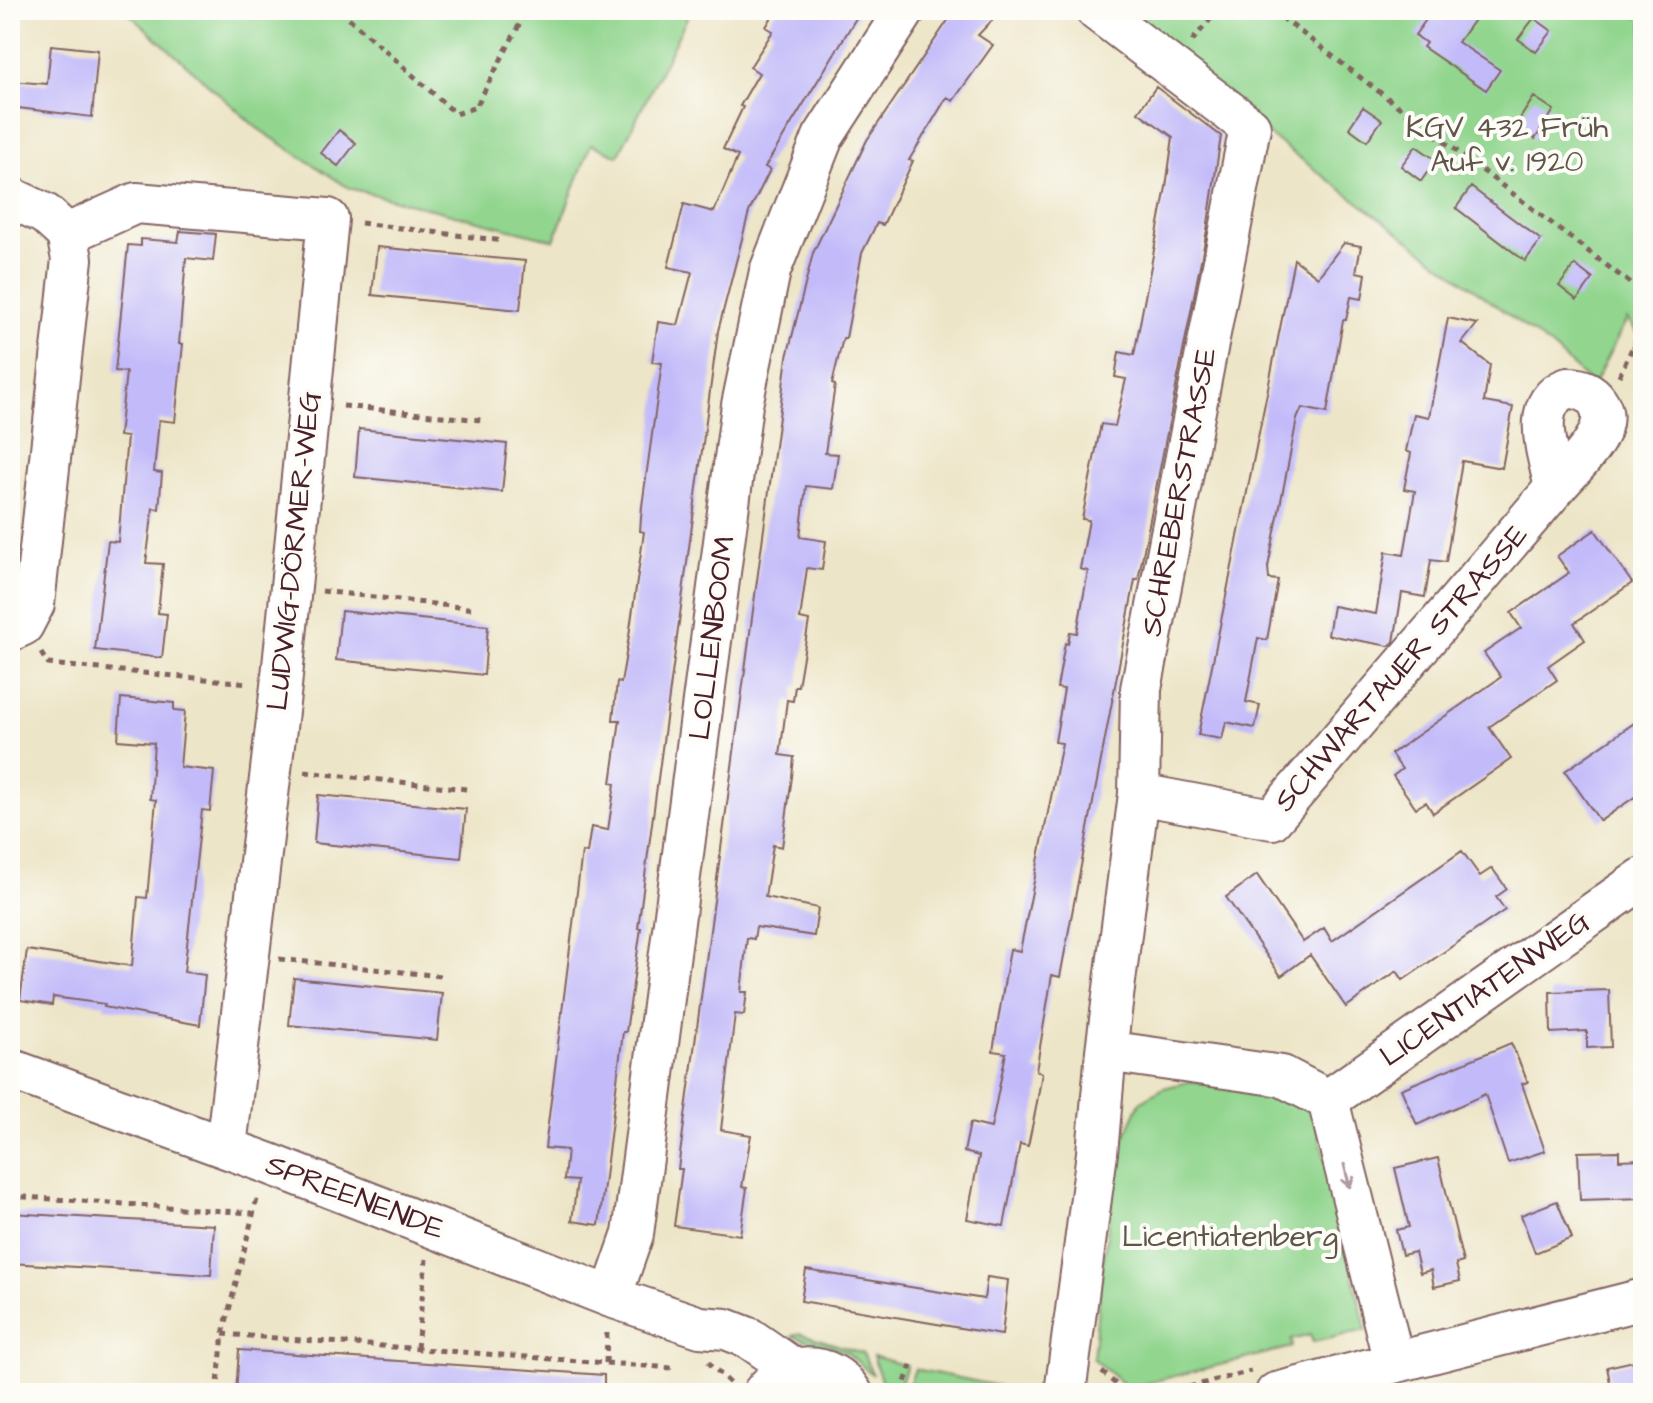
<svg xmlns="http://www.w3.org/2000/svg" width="1653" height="1403" font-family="'Architects Daughter',sans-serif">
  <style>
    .green { fill: #91d58e; stroke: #6e7a5c; stroke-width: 2 }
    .building { fill: #c3bbf9 }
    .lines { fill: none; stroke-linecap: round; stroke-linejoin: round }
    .minor-casing { stroke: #836462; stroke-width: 44 }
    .path { stroke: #836462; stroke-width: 5; stroke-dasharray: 6 6; stroke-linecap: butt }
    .minor { stroke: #fff; stroke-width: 40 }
    .oneway { stroke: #ae9aa0 }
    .labels { text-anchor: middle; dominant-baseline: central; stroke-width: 8; stroke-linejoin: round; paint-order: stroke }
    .park-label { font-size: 30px; fill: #5f5649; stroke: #fdfcf7 }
    .street-label { font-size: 30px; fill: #4a1f2b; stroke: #fdfcf7 }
  </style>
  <rect width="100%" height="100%" fill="#fdfcf7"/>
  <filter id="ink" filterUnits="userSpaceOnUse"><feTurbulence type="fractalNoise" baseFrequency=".0125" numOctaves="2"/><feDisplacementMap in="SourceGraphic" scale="16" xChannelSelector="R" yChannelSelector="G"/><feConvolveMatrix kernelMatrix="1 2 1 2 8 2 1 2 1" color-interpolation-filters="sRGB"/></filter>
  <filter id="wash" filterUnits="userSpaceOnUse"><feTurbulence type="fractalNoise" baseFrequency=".006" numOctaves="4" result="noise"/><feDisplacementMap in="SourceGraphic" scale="32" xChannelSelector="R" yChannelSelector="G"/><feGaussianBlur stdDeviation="1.8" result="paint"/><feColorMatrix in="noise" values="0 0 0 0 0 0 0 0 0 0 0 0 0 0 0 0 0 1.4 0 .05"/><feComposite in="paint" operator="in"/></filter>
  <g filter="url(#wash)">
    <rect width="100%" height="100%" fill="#ede5c7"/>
    <!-- green -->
    <path class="green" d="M 125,10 L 691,10 L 618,156 L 591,144 L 554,240 L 349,188 L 257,128 Z
      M 1108,10 L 1643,10 L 1643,340 L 1627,319 L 1593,385 L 1554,349 L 1173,63 Z
      M 1191,1081 L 1274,1091 L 1314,1113 L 1366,1330 L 1313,1342 L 1310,1335 L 1291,1340 L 1292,1347 L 1127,1388 L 1093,1358 L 1101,1277 L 1118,1157 L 1126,1133 L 1140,1102 L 1164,1088 Z
      M 799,1333 L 863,1353 L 873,1375 L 846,1352 L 793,1336 Z
      M 873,1356 L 907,1366 L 897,1393 L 885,1393 Z
      M 915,1369 L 1033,1393 L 906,1393 Z"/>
    <g id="blocks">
      <!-- building -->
      <path class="building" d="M 776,10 L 861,10 L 765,167 L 770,170 L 749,212 L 718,331 L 638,928 L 641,928 L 626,1032 L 623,1032 L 599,1225 L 572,1221 L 577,1181 L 564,1180 L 567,1150 L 545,1148 L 582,852 L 587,853 L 591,827 L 608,830 L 615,784 L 611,783 L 620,720 L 613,720 L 617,682 L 621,683 L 629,636 L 644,532 L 640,531 L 642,506 L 662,363 L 652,362 L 658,322 L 678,325 L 692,272 L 668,267 L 684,204 L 714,212 L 738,156 L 723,149 L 743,107 L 740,106 L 759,73 L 750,67 L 773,31 L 766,27 Z
        M 955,10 L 1002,10 L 978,35 L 993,45 L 953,101 L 947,97 L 909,160 L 913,161 L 883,225 L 877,223 L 862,253 L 846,338 L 843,338 L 832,384 L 835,385 L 825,453 L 838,454 L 833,489 L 806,486 L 800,537 L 826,541 L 822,570 L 807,568 L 800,619 L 809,621 L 798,686 L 795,686 L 793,701 L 787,700 L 780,755 L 794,757 L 792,777 L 782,847 L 773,845 L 765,897 L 818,908 L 814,936 L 756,927 L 754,939 L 747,938 L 741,992 L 747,992 L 744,1015 L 735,1014 L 721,1130 L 751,1135 L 742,1187 L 747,1188 L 740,1235 L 674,1226 L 682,1169 L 678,1169 L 787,357 L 813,253 L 867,140 Z
        M 1433,10 L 1481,10 L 1458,42 L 1500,70 L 1486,90 L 1423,47 L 1426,43 L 1415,35 Z
        M 1534,18 L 1552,31 L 1536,52 L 1518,39 Z
        M 51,45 L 98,50 L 92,117 L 10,107 L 10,81 L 47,84 Z
        M 1156,87 L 1221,136 L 1207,230 L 1138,580 L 1135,580 L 1060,977 L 1052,975 L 1036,1071 L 1042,1073 L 1036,1108 L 1028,1146 L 1020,1144 L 1004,1226 L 967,1219 L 979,1156 L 964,1152 L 970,1123 L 991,1128 L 1006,1053 L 993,1051 L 1010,949 L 1020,951 L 1062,743 L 1055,742 L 1064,689 L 1057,688 L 1065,643 L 1068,644 L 1070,632 L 1077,633 L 1088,571 L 1080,569 L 1089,520 L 1082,519 L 1101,424 L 1115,426 L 1126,379 L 1115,377 L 1119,352 L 1134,355 L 1166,187 L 1173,137 L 1138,112 Z
        M 1534,97 L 1554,110 L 1535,139 L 1515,126 Z
        M 1363,107 L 1382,120 L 1367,141 L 1349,128 Z
        M 339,130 L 356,143 L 338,166 L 321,153 Z
        M 1416,146 L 1436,160 L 1421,181 L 1401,166 Z
        M 1471,187 L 1541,240 L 1525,261 L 1456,208 Z
        M 180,231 L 216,234 L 213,261 L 186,258 L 179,344 L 183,344 L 175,422 L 159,420 L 154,472 L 162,473 L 159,509 L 153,508 L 146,563 L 163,564 L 158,613 L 167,614 L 162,658 L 95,650 L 108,541 L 118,542 L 127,437 L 119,436 L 126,372 L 115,371 L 128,245 L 141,246 L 141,239 L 178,242 Z
        M 1344,243 L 1361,246 L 1356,272 L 1366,274 L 1362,299 L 1351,297 L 1346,320 L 1343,320 L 1327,413 L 1302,408 L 1297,419 L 1268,567 L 1269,579 L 1278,580 L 1267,640 L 1258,638 L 1246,702 L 1260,705 L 1255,728 L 1226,722 L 1222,739 L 1198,735 L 1294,259 L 1318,277 Z
        M 377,247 L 525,261 L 520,310 L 372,295 Z
        M 1575,265 L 1593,279 L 1577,300 L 1559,286 Z
        M 1448,318 L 1477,324 L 1462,343 L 1490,365 L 1484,402 L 1513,407 L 1502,468 L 1462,461 L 1446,562 L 1431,560 L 1425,597 L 1402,593 L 1394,642 L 1389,646 L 1328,635 L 1333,606 L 1376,614 L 1386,552 L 1404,555 L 1415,491 L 1404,489 L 1411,453 L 1406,451 L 1414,414 L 1429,417 Z
        M 359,429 L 507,444 L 502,492 L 355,477 Z
        M 1595,530 L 1632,583 L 1574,623 L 1585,640 L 1548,666 L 1557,680 L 1489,727 L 1511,759 L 1433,813 L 1426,802 L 1416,808 L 1393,776 L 1402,769 L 1391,754 L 1501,677 L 1484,653 L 1521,628 L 1511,613 L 1569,573 L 1557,556 Z
        M 341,611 L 488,626 L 484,675 L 336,660 Z
        M 121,698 L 174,703 L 174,710 L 185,711 L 180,767 L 214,771 L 210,811 L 202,810 L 184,972 L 205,975 L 200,1025 L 104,1007 L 105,1004 L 53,997 L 52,1005 L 20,1000 L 27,950 L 132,966 L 138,897 L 147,898 L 156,800 L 150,799 L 154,743 L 118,740 Z
        M 1643,717 L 1643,791 L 1600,821 L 1565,771 Z
        M 318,795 L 466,809 L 461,858 L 314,843 Z
        M 1462,851 L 1480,876 L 1492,868 L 1507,889 L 1496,897 L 1505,910 L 1403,980 L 1397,971 L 1346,1007 L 1310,955 L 1281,976 L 1226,897 L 1257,875 L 1303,942 L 1324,928 L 1332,941 Z
        M 294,978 L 442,993 L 437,1040 L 289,1025 Z
        M 1609,990 L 1611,1047 L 1587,1048 L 1587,1031 L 1551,1033 L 1550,992 Z
        M 1511,1043 L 1528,1082 L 1522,1084 L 1545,1151 L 1508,1163 L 1485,1094 L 1417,1125 L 1401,1089 Z
        M 1619,1151 L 1619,1160 L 1643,1159 L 1643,1198 L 1580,1200 L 1578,1152 Z
        M 1438,1158 L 1463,1262 L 1456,1264 L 1460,1281 L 1434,1287 L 1431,1270 L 1420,1273 L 1415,1252 L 1402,1255 L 1396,1230 L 1409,1227 L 1395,1168 Z
        M 1557,1201 L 1572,1238 L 1535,1253 L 1521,1215 Z
        M 10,1213 L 214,1225 L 211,1275 L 10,1263 Z
        M 806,1270 L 984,1299 L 987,1277 L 1008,1280 L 1002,1335 L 801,1301 Z
        M 239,1350 L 604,1375 L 604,1393 L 236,1393 Z
        M 1643,1359 L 1643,1386 L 1612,1393 L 1607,1367 Z"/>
    </g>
  </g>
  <g filter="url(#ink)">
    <use href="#blocks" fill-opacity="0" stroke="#836462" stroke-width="2"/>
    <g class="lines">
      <defs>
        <path id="minor" d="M 1096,10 L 1250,127 L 1141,689 L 1139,794 L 1106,1051
          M 10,197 L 45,214 L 67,234
          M 67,234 L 136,203 L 328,219 L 281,686 L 226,1147
          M 1568,388 C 1579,388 1590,391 1597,401 C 1618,430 1572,467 1555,488 C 1549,456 1527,402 1568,388 Z
          M 10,631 L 23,625 L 34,604 L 72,259 L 67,234
          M 1139,794 L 1272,819 L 1555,488
          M 10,1069 L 270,1164 L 611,1297 L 700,1327 L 726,1329 L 749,1338 L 794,1369
          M 1328,1100 L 1643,878
          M 611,1297 L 633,1234 L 742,405 L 770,271 L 823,137 L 905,10
          M 763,1393 C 786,1361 830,1359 852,1393
          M 1065,1393 L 1097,1153 L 1106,1051 L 1282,1076 L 1328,1100 L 1394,1362
          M 1276,1393 L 1643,1299"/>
      </defs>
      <!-- minor casing -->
      <use href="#minor" class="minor-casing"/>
      <!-- path -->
      <path class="path" d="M 340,10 L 456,114 L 476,107 L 527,10
        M 1272,10 L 1643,293
        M 1627,10 L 1643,21
        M 1192,41 L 1218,10
        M 361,223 L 503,241
        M 1633,345 L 1643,357
        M 1619,376 L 1643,325
        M 343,406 L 481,420
        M 322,591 L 476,609
        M 41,653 L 48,664 L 248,683
        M 305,772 L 467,789
        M 279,959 L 441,976
        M 10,1196 L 252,1213
        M 223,1334 L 672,1368
        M 417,1348 L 426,1259
        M 708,1362 L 731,1384
        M 606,1363 L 607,1332
        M 1102,1372 L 1126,1393
        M 217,1393 L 223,1334 L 258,1195
        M 901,1393 L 912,1363
        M 1166,1393 L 1251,1371"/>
      <!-- minor -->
      <use href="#minor" class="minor"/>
    </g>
    <!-- one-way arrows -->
    <defs><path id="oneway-shaft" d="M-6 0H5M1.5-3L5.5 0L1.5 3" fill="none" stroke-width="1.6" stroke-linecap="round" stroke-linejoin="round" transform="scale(2)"/></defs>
    <use class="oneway" href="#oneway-shaft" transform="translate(1347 1176) rotate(76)"/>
  </g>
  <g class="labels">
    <!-- park labels -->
    <g class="park-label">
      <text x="1507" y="128">KGV 432 Früh<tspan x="1507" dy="34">Auf v. 1920</tspan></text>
      <text x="1230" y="1237">Licentiatenberg</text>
    </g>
    <!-- street labels -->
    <g class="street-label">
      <text transform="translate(1179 492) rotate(-79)">SCHREBERSTRASSE</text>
      <text transform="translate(294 551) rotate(-84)">LUDWIG-DÖRMER-WEG</text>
      <text transform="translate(712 638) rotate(-83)">LOLLENBOOM</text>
      <text transform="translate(1401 668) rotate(-49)">SCHWARTAUER STRASSE</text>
      <text transform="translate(1485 989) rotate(-35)">LICENTIATENWEG</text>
      <text transform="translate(355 1197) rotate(21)">SPREENENDE</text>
    </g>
  </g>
  <!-- margin -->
  <rect width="1653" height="1403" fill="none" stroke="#fdfcf7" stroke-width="40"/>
</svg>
